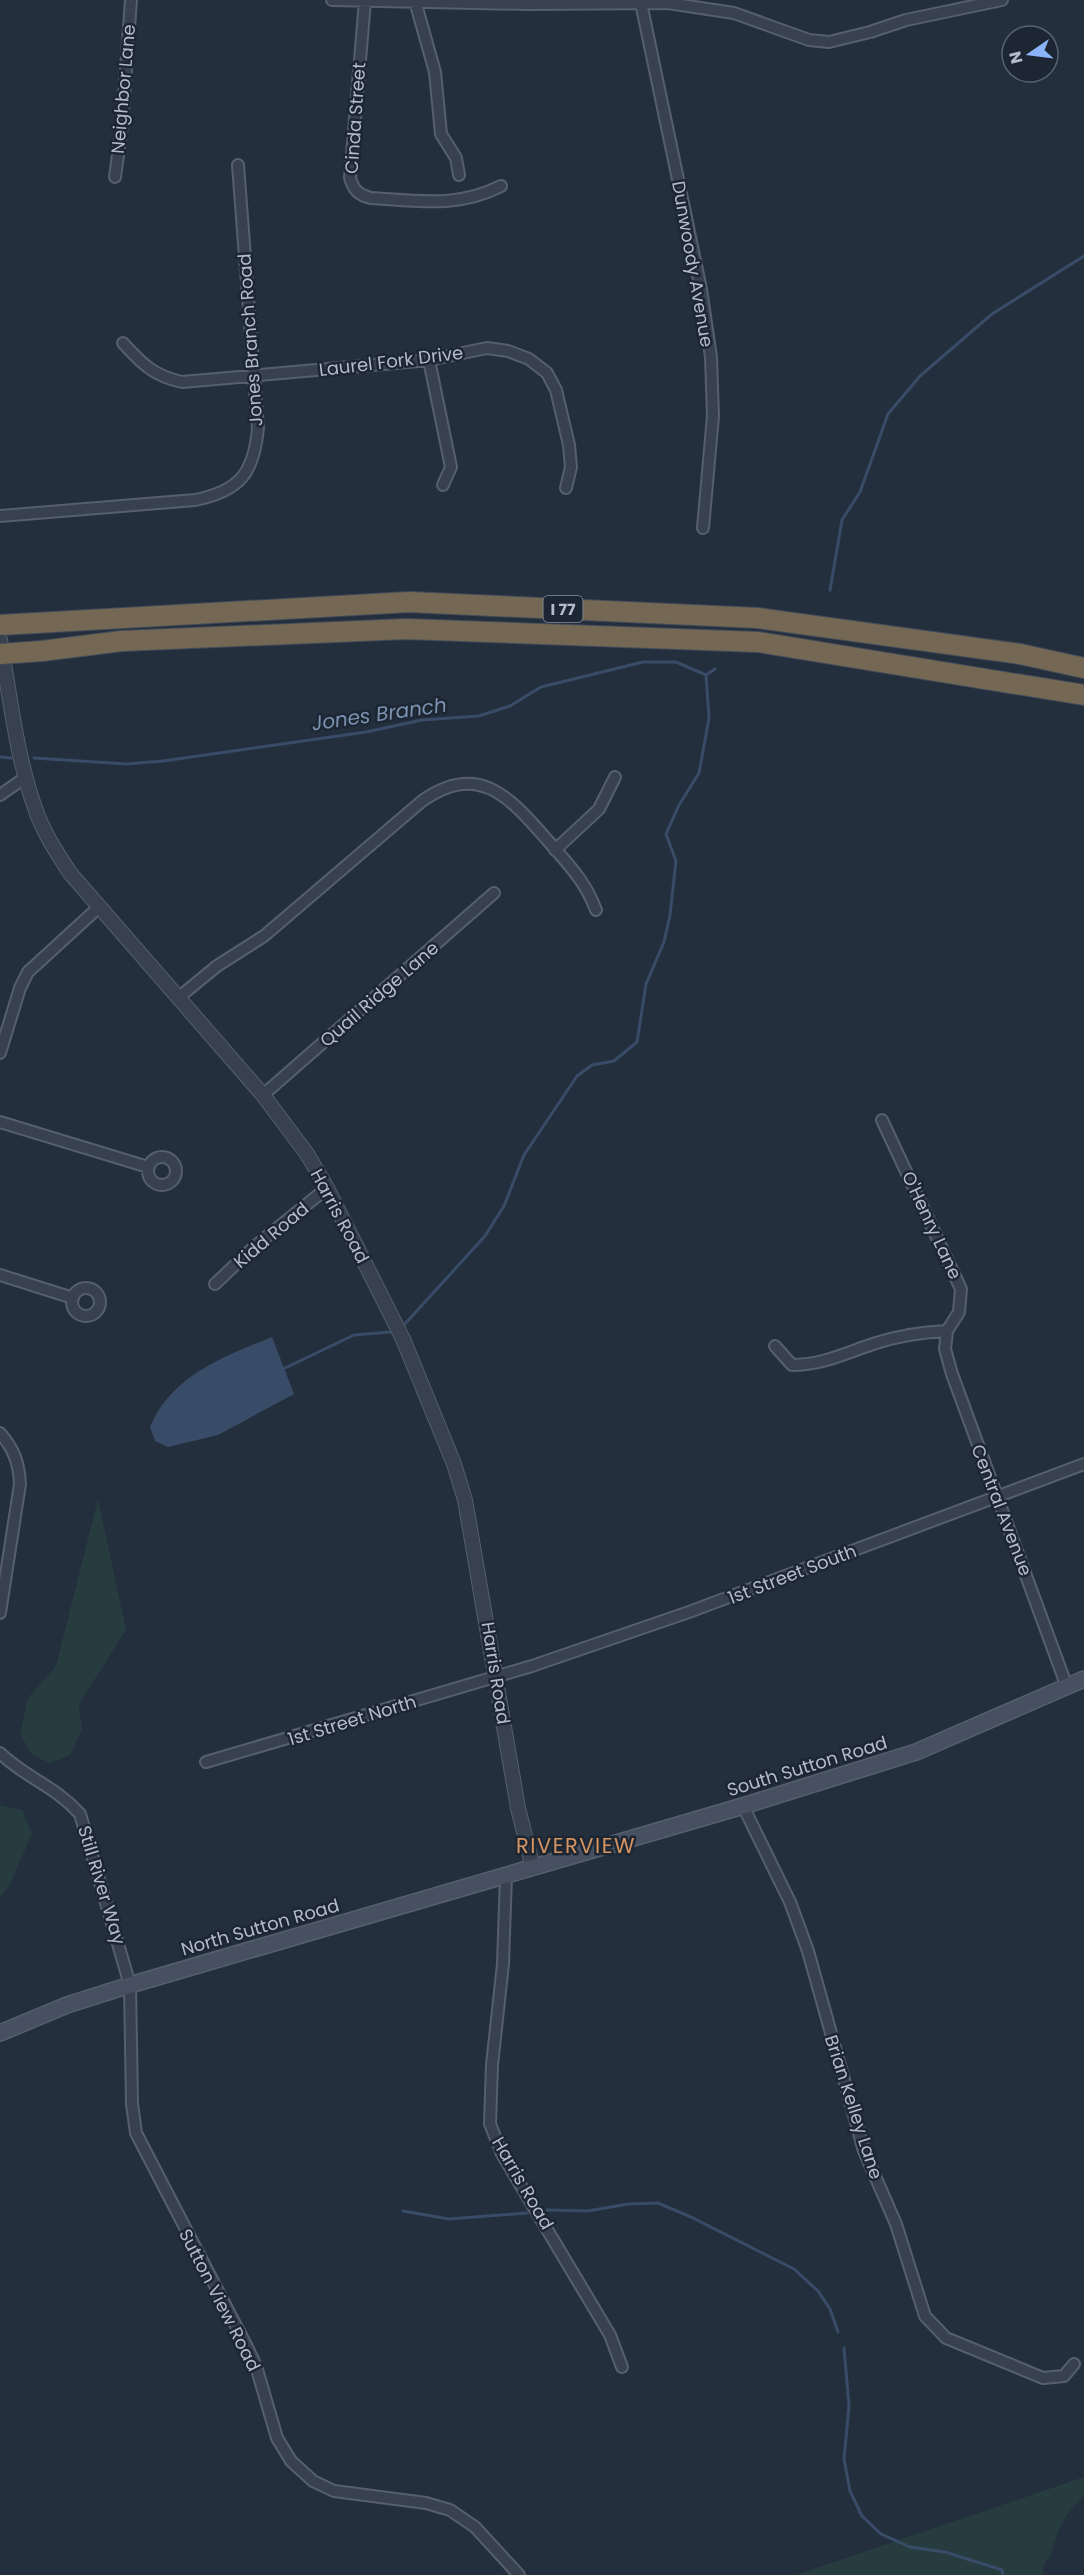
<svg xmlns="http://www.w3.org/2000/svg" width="1084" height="2575" font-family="Poppins,sans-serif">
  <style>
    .green { fill: #263c3f }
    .water { fill: #394c67 }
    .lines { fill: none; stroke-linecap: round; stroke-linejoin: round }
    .stream { stroke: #394c67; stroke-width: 3 }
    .minor-casing { stroke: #565f6c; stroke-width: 14 }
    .tertiary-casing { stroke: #565f6c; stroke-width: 16 }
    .secondary-casing { stroke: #565f6c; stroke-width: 18 }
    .motorway-casing { stroke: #434c59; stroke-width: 22 }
    .minor { stroke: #38414e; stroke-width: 10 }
    .tertiary { stroke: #38414e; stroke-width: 14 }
    .secondary { stroke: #465061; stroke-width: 15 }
    .motorway { stroke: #746855; stroke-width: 20 }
    .motorway-bridge-casing { stroke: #434c59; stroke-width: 22; stroke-linecap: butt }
    .motorway-bridge { stroke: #746855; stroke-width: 20 }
    .labels { text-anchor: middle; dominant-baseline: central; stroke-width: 5; stroke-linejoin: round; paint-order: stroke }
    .shield { fill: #1d2633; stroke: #878f9c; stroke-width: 1.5 }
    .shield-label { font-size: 16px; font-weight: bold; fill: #b4bcc9 }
    .street-label { font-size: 18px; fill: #b4bcc9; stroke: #1d2633 }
    .water-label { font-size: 20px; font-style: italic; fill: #7c92b1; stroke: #1d2633 }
    .quarter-label { font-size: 21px; letter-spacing: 1.5px; fill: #d59563; stroke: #1d2633 }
  </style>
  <rect width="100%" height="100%" fill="#242f3e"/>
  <!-- green -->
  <path class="green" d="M 98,1499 L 126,1630 L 79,1704 L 82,1730 L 70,1755 L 50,1763 L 32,1755 L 20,1734 L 28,1698 L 56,1666 Z
    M 0,1805 L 22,1810 L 32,1834 L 9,1886 L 0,1898 Z
    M 1084,2477 L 1084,2496 C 1073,2506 1065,2516 1059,2530 C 1053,2543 1055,2553 1044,2564 L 1043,2575 L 796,2575 Z"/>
  <!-- water -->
  <path class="water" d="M 272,1337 L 294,1394 L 218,1435 L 168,1447 L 155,1441 L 150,1427 C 172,1375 223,1357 272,1337 Z"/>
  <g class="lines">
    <!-- stream -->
    <path class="stream" d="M 830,590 L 842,520 L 860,492 L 888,414 L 920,376 L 992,314 L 1084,256
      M 706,675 L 715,669
      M 0,757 L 11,758
      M 34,758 L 126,764 L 163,761 L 366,732 L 422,720 L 479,716 L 510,706 L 541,687 L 643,662 L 676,662 L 706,675
      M 404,1325 L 485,1236 L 504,1206 L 524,1155 L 577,1076 L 592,1065 L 614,1061 L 637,1042 L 646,984 L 664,942 L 670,915 L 676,861 L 666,834 L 679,805 L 699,773 L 709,718 L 706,675
      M 285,1368 L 354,1335 L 391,1332
      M 547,2210 L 588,2211 L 628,2204 L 658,2203 L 691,2217 L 794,2269 L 818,2291 L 830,2309 L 838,2332
      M 403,2211 L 449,2219 L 527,2213
      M 844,2348 L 849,2406 L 844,2459 L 850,2491 L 862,2516 L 881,2534 L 910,2547 L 945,2552 L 1002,2570 L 1003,2575"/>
    <defs>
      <path id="minor" d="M 332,0 L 527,4 L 668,3 L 734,13 L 809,40 L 829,42 L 870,32 L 906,20 L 1002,0
        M 365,1 L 350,178 C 354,191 359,195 371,198 C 418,201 458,208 501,186
        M 415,1 L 435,72 L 441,134 L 456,158 L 459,175
        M 641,3 L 701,289 L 711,357 L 713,416 L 703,528
        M 115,177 L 122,126 L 131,0
        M 123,343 C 142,364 154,376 182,382 L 429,360 L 487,348 L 508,351 L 529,359 L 547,373 L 556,390 L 569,445 L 571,467 L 566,488
        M 429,360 L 451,467 L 443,485
        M 0,516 L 195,500 C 240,491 254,473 258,428 L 238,165
        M 0,795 L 26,777
        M 555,850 L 599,809 L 615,777
        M 178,998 L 217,966 L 264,936 L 422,801 C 480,760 511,799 549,842 C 569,865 585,881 596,910
        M 0,1053 L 20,988 L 28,972 L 99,907
        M 263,1095 L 494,893
        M 882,1120 L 961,1289 L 959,1312 L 947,1331 L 945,1349 L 952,1374 L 1067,1687
        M 0,1122 L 148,1167
        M148 1171a14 14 0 1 1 28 0a14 14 0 1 1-28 0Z
        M 0,1275 L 73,1298
        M 215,1284 L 254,1247 L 327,1188
        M72 1302a14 14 0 1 1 28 0a14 14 0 1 1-28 0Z
        M 775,1346 L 792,1365 C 822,1365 846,1353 873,1344 C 897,1336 922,1332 947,1331
        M 0,1433 C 14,1449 19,1463 20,1484 L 0,1613
        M 0,1753 C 26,1778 55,1786 80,1814 L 130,1985 L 132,2104 L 136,2133 L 247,2347 L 256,2366 L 277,2438 L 291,2461 L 313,2481 L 334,2491 L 426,2503 L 450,2510 L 475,2527 L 519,2575
        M 206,1762 L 532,1666 L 689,1612 L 1084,1464
        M 743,1806 L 790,1902 L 808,1951 L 864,2151 L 896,2224 L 925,2316 L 946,2338 L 1043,2378 L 1064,2376 L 1074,2364
        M 506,1876 L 503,1964 L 492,2065 L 490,2124 L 502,2154 L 610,2335 L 622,2367"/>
      <path id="tertiary" d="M 0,640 C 10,695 16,755 35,808 C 43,832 57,853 70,873 L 263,1095 L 307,1154 L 327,1188 L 403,1339 L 454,1464 L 465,1500 L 518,1808 L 533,1868"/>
      <path id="secondary" d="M 0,2033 L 67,2005 L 130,1985 L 743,1806 L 916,1752 L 1084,1679"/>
      <path id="motorway" d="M 0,625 L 409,602 L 758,618 L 1020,654 L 1084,668
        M 42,651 L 122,641 L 406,629 L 758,642 L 1084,695"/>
    </defs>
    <!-- minor casing -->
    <use href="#minor" class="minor-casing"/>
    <!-- tertiary casing -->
    <use href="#tertiary" class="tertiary-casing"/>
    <!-- secondary casing -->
    <use href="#secondary" class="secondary-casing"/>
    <!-- motorway casing -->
    <use href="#motorway" class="motorway-casing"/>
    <!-- minor -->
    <use href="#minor" class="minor"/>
    <!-- tertiary -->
    <use href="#tertiary" class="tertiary"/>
    <!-- secondary -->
    <use href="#secondary" class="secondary"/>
    <!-- motorway -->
    <use href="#motorway" class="motorway"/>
    <defs>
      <path id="motorway-bridge" d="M 0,654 L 42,651"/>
    </defs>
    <!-- motorway-bridge casing -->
    <use href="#motorway-bridge" class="motorway-bridge-casing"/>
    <!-- motorway-bridge -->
    <use href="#motorway-bridge" class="motorway-bridge"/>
  </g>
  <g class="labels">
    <!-- shield labels -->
    <rect class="shield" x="543.5" y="596" width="39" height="26" rx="4.5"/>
    <g class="shield-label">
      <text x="563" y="609">I 77</text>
    </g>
    <!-- street labels -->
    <g class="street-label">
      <text transform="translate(123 89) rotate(-85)">Neighbor Lane</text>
      <text transform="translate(355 118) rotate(-86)">Cinda Street</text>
      <text transform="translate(693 264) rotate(80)">Dunwoody Avenue</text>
      <text transform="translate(250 340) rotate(-94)">Jones Branch Road</text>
      <text transform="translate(391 361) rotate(-7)">Laurel Fork Drive</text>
      <text transform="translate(379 994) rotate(-41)">Quail Ridge Lane</text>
      <text transform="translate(340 1216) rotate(62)">Harris Road</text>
      <text transform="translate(932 1225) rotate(65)">O'Henry Lane</text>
      <text transform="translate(271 1235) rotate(-40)">Kidd Road</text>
      <text transform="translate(1002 1510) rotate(69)">Central Avenue</text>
      <text transform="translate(792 1574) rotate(-21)">1st Street South</text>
      <text transform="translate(496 1673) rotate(81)">Harris Road</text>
      <text transform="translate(352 1720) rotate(-17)">1st Street North</text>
      <text transform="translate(807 1766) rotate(-17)">South Sutton Road</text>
      <text transform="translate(102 1885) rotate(73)">Still River Way</text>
      <text transform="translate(260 1927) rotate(-16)">North Sutton Road</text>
      <text transform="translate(854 2107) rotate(72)">Brian Kelley Lane</text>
      <text transform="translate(523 2183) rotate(60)">Harris Road</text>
      <text transform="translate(220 2300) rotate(63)">Sutton View Road</text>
    </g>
    <!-- water labels -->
    <g class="water-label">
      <text transform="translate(379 714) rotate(-8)">Jones Branch</text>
    </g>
    <!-- quarter labels -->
    <g class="quarter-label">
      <text x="576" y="1845">RIVERVIEW</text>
    </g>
  </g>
  <!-- north arrow -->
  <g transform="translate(1030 54) rotate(256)"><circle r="28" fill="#1d2633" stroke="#59626f" stroke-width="1.5"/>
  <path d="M0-4.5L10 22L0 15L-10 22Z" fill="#8ab4f8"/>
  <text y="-9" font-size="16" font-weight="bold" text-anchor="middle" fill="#b4bcc9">N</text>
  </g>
</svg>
